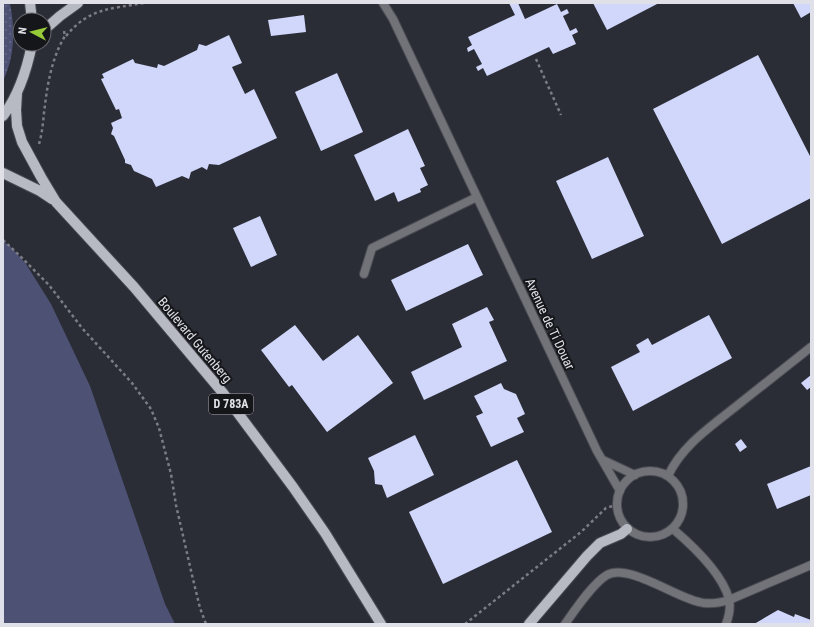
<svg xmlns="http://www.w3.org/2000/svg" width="814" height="627" font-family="'Roboto Condensed',sans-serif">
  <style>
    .grass { fill: url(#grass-dots) }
    .pitch { fill: #4d5275 }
    .building { fill: #d0d7fb }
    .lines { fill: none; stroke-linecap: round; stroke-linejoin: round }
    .street-casing { stroke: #484a52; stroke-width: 10 }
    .primary-casing { stroke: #484a52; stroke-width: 12 }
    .path { stroke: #7b7c84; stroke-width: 2.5; stroke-dasharray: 3 3; stroke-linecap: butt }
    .street { stroke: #727378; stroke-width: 8 }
    .primary { stroke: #b7b9c3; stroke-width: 10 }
    .labels { text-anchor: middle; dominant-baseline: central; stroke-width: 4; stroke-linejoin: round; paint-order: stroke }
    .shield { fill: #15161a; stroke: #a3a4aa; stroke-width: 1 }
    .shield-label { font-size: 12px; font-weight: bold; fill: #e0e1e8 }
    .street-label { font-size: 13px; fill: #e0e1e8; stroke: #15161a }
  </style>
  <defs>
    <pattern id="grass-dots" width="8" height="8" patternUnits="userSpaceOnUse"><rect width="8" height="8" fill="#4d5275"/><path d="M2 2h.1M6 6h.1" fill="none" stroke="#666b89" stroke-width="1.8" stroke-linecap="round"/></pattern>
  </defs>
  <rect width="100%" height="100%" fill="#2b2d36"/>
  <!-- grass -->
  <path class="grass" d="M 3,3 L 10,3 C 15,30 15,56 3,81 Z"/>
  <!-- pitch -->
  <path class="pitch" d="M 3,241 L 11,247 L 26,264 L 51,304 L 90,386 L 165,604 L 175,624 L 3,624 Z"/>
  <!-- building -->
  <path class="building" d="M 509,3 L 518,3 L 525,19 L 557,4 L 561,12 L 567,9 L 569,13 L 563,16 L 570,31 L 576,28 L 578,32 L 572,35 L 576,44 L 553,54 L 549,47 L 487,76 L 483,68 L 478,71 L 476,67 L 482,64 L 474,49 L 468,52 L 467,48 L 472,45 L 468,37 L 515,15 Z
    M 593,3 L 659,3 L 607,30 Z
    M 793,3 L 811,3 L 811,12 L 801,18 Z
    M 304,15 L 306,32 L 271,36 L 268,20 Z
    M 229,35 L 242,63 L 232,67 L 245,94 L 254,89 L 277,138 L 219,165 L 209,164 L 207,170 L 202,167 L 191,172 L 189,179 L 182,176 L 156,187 L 152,179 L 134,171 L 131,165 L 125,163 L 125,160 L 114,136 L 111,134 L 113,128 L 111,123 L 122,118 L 119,109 L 116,110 L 101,79 L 104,78 L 102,74 L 133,59 L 135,63 L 157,68 L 158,64 L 164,66 L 197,50 L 199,44 L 206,46 Z
    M 758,55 L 811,158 L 811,198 L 722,244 L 653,109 Z
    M 337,73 L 363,132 L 321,151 L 295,92 Z
    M 408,129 L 425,166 L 420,168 L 428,185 L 420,189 L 421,192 L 398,202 L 394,192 L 375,201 L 354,155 Z
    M 608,157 L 644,236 L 592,259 L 556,181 Z
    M 260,216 L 277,255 L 251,267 L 233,228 Z
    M 468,244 L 483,275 L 406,311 L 391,280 Z
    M 487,307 L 494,320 L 489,322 L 507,361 L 424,400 L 411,372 L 462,347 L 452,324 Z
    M 709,315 L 732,358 L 633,411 L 611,367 L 640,352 L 636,345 L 648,338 L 652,345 Z
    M 295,325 L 323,361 L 358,335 L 393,383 L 327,432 L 292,385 L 289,387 L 261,350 Z
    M 811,375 L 811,387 L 807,390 L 801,383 Z
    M 501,383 L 504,389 L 516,394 L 525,414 L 517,418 L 524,432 L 491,447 L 476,416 L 483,413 L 474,396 Z
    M 415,435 L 434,475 L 387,498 L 382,485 L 375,484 L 374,471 L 368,458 Z
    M 741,439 L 747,447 L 740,452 L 735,444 Z
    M 517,460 L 552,532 L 443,584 L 409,512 Z
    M 811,466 L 811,495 L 777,509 L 767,484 Z
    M 778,610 L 794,617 L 795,614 L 811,620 L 811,624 L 754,624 Z"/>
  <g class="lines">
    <defs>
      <path id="street" d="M 383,3 L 393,19 L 597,451 L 620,491
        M 364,274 L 372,248 L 477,197
        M 603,460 L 635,475
        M617 504a33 33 0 1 1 66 0a33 33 0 1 1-66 0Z
        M 668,476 C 682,445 713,425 739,404 C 763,385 787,366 811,347
        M 673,529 C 693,546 722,573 729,599 C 731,608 729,616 726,624
        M 565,624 C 575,610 593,583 607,575 C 628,563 675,597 699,602 C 709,605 719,603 729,600 L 811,565"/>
      <path id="primary" d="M 30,3 L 32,20
        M 44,30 L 60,16 L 78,3
        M 17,93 L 16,110 L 17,126 L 22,142 L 41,177 L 56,202 L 134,287 L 223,393 L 293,487 L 325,533 L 381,624
        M 3,116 C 19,95 27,69 32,44
        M 3,173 L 40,191 L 52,199
        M 529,624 L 587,556 L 600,543 L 621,534 L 627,529"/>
    </defs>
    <!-- street casing -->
    <use href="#street" class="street-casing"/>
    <!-- primary casing -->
    <use href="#primary" class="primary-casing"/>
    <!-- path -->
    <path class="path" d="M 66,36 C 89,8 110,9 144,3
      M 536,59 L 561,115
      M 39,144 C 42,134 43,123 44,113 C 47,87 51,59 65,36 L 64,31
      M 3,240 L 19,255 L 49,285 L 82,328 L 132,383 L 151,409 L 159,428 L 171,474 L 176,505 L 192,575 L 200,608 L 206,624
      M 465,624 L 581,532 L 606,508 L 616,505"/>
    <!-- street -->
    <use href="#street" class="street"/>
    <!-- primary -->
    <use href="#primary" class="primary"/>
  </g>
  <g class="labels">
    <!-- shield labels -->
    <rect class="shield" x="209" y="394" width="44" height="20" rx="3"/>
    <g class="shield-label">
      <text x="231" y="404">D 783A</text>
    </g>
    <!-- street labels -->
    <g class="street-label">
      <text transform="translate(550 324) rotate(65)">Avenue de Ti Douar</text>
      <text transform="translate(195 340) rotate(50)">Boulevard Gutenberg</text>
    </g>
  </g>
  <!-- border -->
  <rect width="814" height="627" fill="none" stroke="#e0e1e8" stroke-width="8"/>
  <!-- north arrow -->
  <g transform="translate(32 32) rotate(277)"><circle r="19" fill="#15161a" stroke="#66676c"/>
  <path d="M0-3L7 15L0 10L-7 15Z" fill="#97cb38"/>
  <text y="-6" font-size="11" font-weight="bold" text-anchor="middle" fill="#e0e1e8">N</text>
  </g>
</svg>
